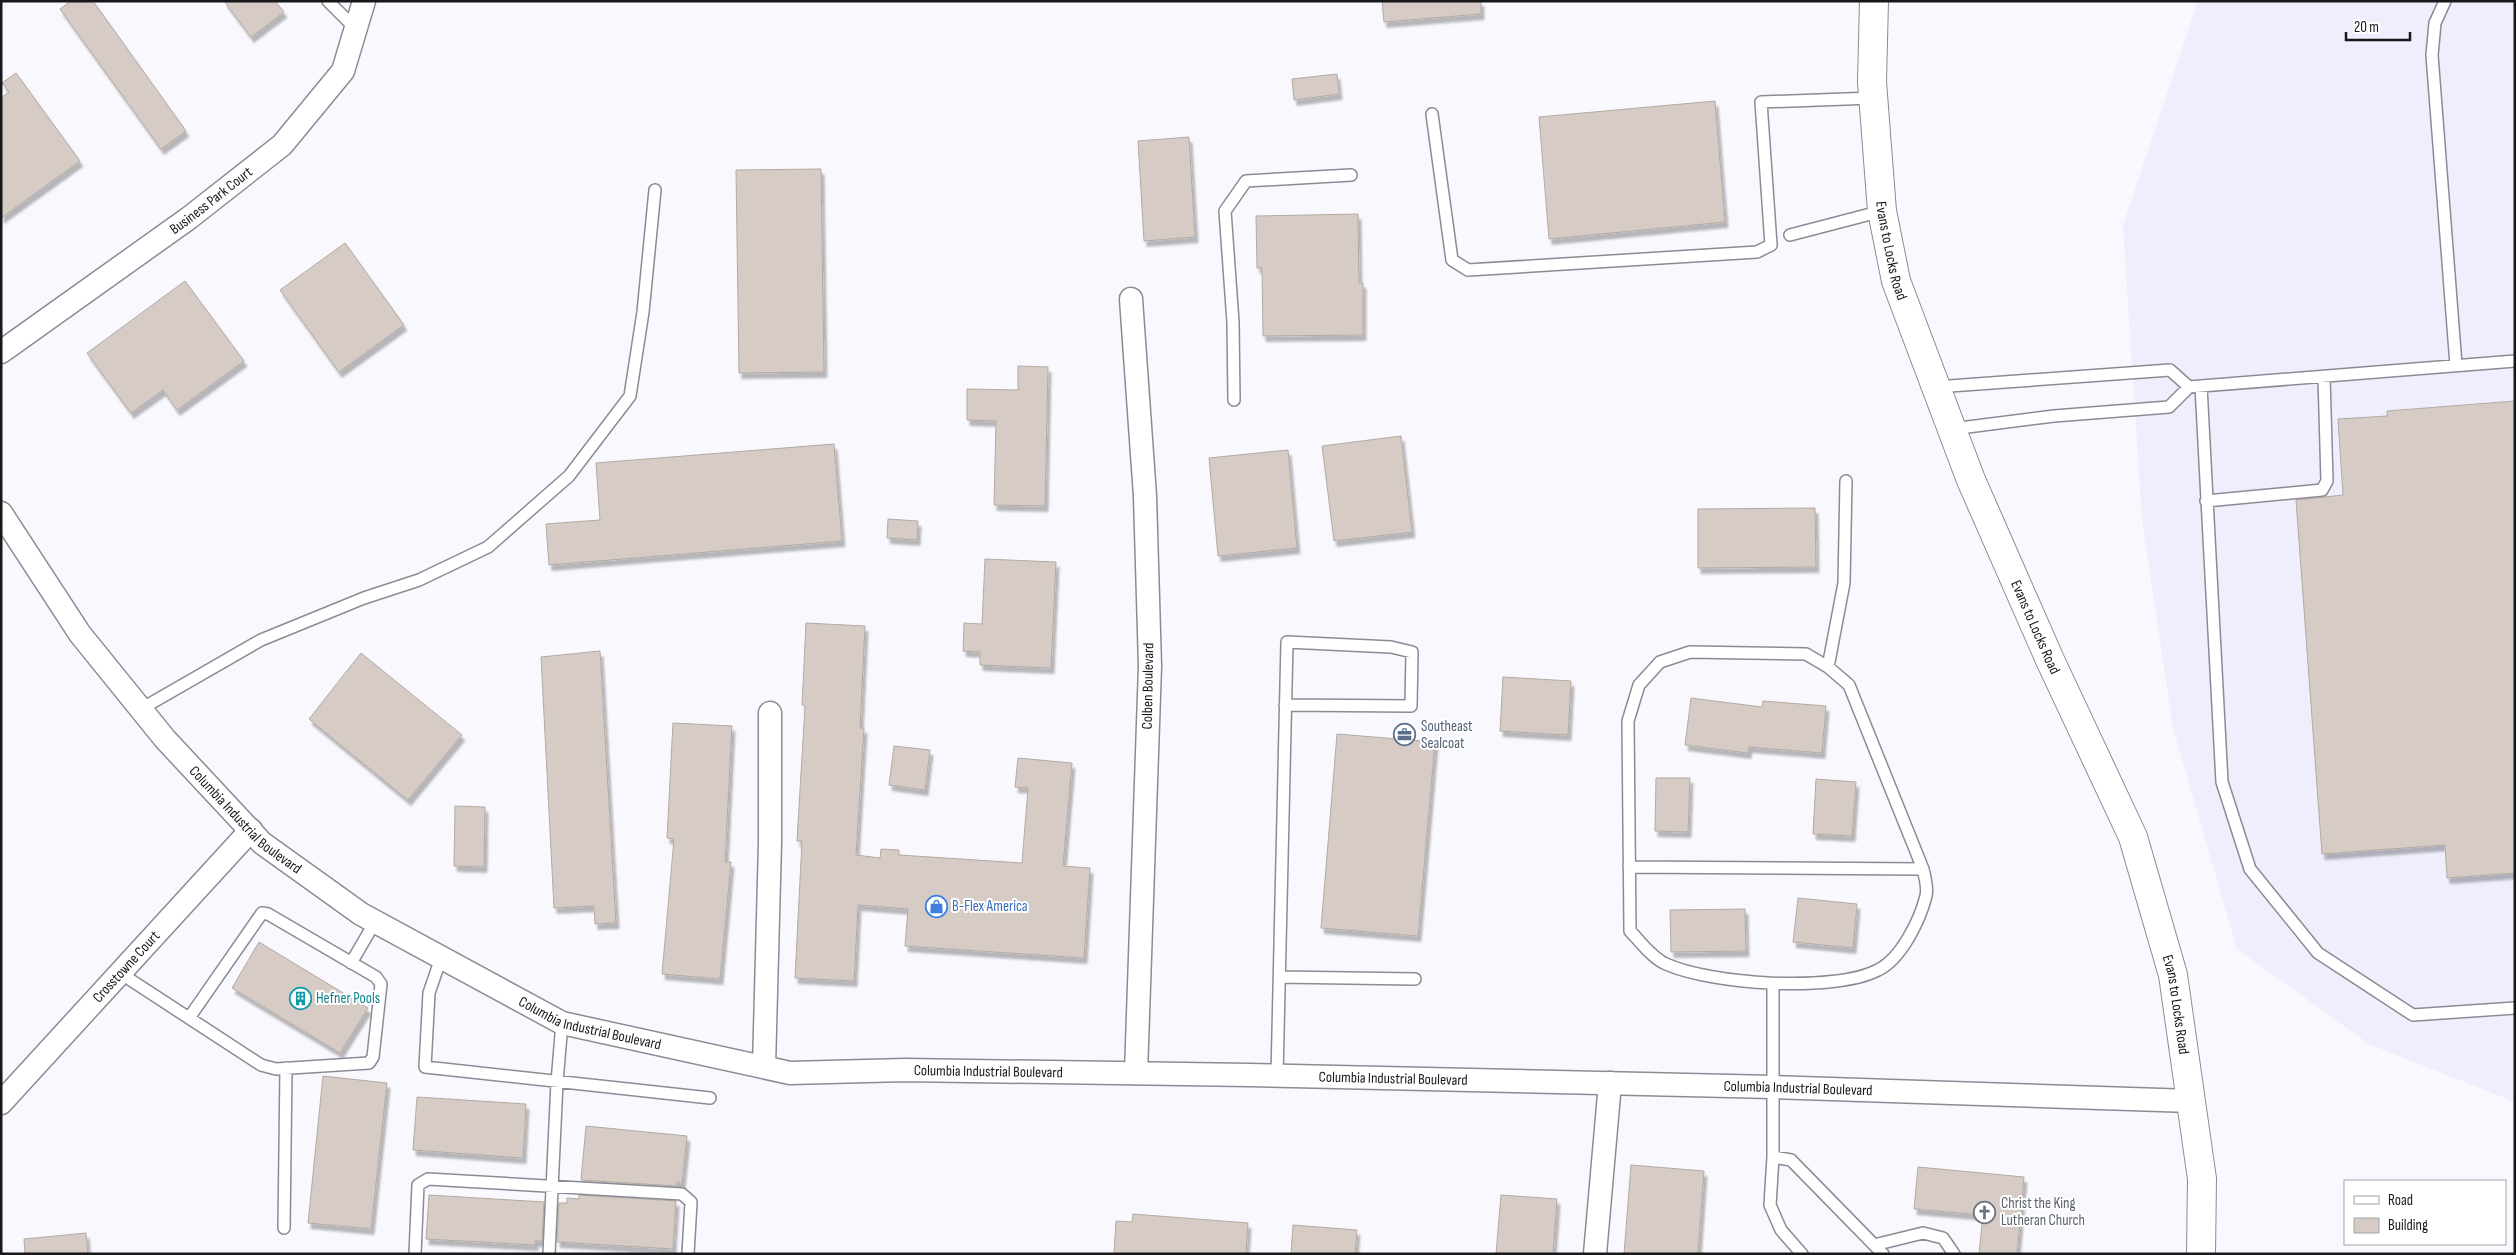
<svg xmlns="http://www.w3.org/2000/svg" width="2516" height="1255" font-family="'Sofia Sans Condensed',sans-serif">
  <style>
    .built { fill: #eeeefc }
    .building { fill: #d6ccc5; stroke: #b3aaa2; filter: url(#shadow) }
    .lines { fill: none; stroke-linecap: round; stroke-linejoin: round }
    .service-casing { stroke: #8b8b95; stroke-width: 14 }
    .minor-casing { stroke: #8b8b95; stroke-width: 25 }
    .tertiary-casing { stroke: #8b8b95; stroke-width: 30 }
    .service { stroke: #fff; stroke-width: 11 }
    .minor { stroke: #fff; stroke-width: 22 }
    .tertiary { stroke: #fff; stroke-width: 28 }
    .labels { text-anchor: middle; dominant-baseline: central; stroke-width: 4; stroke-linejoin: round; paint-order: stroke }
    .street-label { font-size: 15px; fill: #18181b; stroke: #fff }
    .service-label { font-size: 15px; fill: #4e5e75; stroke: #fff; text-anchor: start }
    .shop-label { font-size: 15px; fill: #366cbe; stroke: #fff; text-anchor: start }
    .culture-label { font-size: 15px; fill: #0d838f; stroke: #fff; text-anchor: start }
    .worship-label { font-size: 15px; fill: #5b616d; stroke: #fff; text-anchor: start }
  </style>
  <defs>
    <filter id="shadow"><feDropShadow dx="3" dy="5.5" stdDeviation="1" flood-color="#0004"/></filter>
  </defs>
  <rect width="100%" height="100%" fill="#f8f8fe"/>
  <!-- built -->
  <path class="built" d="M 2198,1 L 2515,1 L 2515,1102 L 2369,1044 L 2237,949 L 2173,728 L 2142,520 L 2123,225 Z"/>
  <!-- building -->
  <path class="building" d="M 71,1 L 93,1 L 186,131 L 161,149 L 60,9 Z
    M 224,1 L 275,1 L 284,12 L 251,37 Z
    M 1382,1 L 1481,1 L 1481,14 L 1384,22 Z
    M 16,73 L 80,161 L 1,218 L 1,98 L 9,92 L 2,83 Z
    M 1337,74 L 1339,94 L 1294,100 L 1292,79 Z
    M 1715,101 L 1725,222 L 1549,239 L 1539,117 Z
    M 1189,137 L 1195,237 L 1144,241 L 1138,141 Z
    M 821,169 L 824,372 L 739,373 L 736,170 Z
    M 1358,214 L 1359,283 L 1363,283 L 1363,335 L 1263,336 L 1262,268 L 1257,268 L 1256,216 Z
    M 345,243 L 404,325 L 339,372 L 280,290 Z
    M 185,281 L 244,361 L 177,410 L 163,390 L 131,413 L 87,353 Z
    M 1018,366 L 1048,367 L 1045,506 L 994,505 L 996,421 L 967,420 L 967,389 L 1018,390 Z
    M 2515,401 L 2515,873 L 2447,878 L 2445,845 L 2322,854 L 2296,500 L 2343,495 L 2338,419 L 2387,416 L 2387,411 Z
    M 1401,436 L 1412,532 L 1334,541 L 1322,446 Z
    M 834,444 L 842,541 L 549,565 L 546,524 L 600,520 L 596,463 Z
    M 1288,450 L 1297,548 L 1218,556 L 1209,458 Z
    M 1815,508 L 1816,567 L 1698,568 L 1698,509 Z
    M 888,519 L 918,521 L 917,540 L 887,538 Z
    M 985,559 L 1056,562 L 1051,668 L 980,665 L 980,652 L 963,651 L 964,623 L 982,624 Z
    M 806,623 L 865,626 L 860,728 L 864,728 L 856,855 L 880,858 L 881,849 L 899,850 L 899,855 L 1022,863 L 1028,788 L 1015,787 L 1018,758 L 1072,763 L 1063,866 L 1090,868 L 1084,958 L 905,946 L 908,909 L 858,905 L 854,981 L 795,978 L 802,841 L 797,841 L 805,706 L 802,705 Z
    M 600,651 L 616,923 L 595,924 L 594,906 L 554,908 L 541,657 Z
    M 361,653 L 462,735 L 408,800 L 309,719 Z
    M 1503,677 L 1571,681 L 1568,735 L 1500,731 Z
    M 1691,698 L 1762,707 L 1763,701 L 1826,706 L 1822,753 L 1749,747 L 1748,753 L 1685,745 Z
    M 673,723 L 732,726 L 725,862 L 731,862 L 720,979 L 662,974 L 674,839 L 667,838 Z
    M 1337,734 L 1435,742 L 1418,936 L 1321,928 Z
    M 894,746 L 930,750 L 925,790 L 889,785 Z
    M 1656,778 L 1690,778 L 1688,832 L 1655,831 Z
    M 1816,779 L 1856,782 L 1852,836 L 1813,834 Z
    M 455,806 L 485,807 L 484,867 L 454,866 Z
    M 1798,898 L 1857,904 L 1853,948 L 1793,942 Z
    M 1745,909 L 1746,951 L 1671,952 L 1670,910 Z
    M 259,942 L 368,1008 L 340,1053 L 232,988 Z
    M 323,1076 L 387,1083 L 371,1229 L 308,1223 Z
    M 417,1097 L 526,1104 L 523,1158 L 413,1150 Z
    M 586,1126 L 687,1136 L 682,1183 L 677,1182 L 677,1186 L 581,1180 Z
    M 1631,1165 L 1704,1171 L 1698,1254 L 1624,1254 Z
    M 1918,1167 L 2024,1177 L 2017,1254 L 1979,1254 L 1983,1215 L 1914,1209 Z
    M 429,1195 L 544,1202 L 542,1241 L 535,1241 L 535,1245 L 426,1239 Z
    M 579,1195 L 676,1201 L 673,1249 L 557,1242 L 559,1203 L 567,1203 L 567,1198 L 579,1199 Z
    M 1501,1195 L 1557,1199 L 1553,1254 L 1496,1254 Z
    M 1133,1214 L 1248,1223 L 1246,1254 L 1114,1254 L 1116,1221 L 1132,1222 Z
    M 1293,1225 L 1357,1230 L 1355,1254 L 1291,1254 Z
    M 86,1233 L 88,1254 L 25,1254 L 24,1239 Z"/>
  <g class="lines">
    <defs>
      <path id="service" d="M 328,1 L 356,29
        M 2445,1 L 2435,23 L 2432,55 L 2456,365
        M 1432,114 L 1452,260 L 1468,270 L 1757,252 L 1771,245 L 1761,102 L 1873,98
        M 1790,235 L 1882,211
        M 2201,386 L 2222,782 L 2250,869 L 2318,953 L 2413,1015 L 2515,1008
        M 1936,387 L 2170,370 L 2189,387
        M 1234,400 L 1233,322 L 1225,211 L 1246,181 L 1351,175
        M 1952,429 L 2054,416 L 2169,407 L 2189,387 L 2515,361
        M 2206,501 L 2322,490 L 2327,481 L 2324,377
        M 1690,652 L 1806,654 L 1828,667 L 1849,685 L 1923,869 C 1925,877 1928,888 1926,896 C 1920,920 1901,959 1878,970 C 1834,993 1710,984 1666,964 C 1652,958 1640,941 1630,931 L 1628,721 L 1639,685 L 1660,662 Z
        M 1828,667 L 1844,583 L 1846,481
        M 141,709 L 261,640 L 364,598 L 419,580 L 488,547 L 569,476 L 630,396 L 643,312 L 655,190
        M 1629,867 L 1923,869
        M 441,958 L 429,993 L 425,1067 L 710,1098
        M 351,963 L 375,922
        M 120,973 L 261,1065 L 276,1069 L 369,1063 L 373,1057 L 381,984 L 376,977 L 268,914 L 262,913 L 189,1018
        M 1280,977 L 1415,979
        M 1773,984 L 1773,1157 L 1770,1205 L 1781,1230 L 1802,1254
        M 1277,1076 C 1281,931 1283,787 1287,642 L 1391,647 L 1412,652 L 1411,706 L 1285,705
        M 1773,1157 L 1791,1160 L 1883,1254
        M 284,1228 L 286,1068
        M 1874,1245 L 1923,1233 L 1943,1238 L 1954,1254
        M 415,1254 L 418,1185 L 428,1179 L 682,1194 L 691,1202 L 688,1254
        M 549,1254 L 557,1082 L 562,1023"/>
      <g id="minor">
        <path d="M 1131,299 L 1145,496 L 1150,666 L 1136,1073"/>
        <path id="s1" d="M 1,352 L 189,218 L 282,145 L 343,71 L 364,1"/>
        <path id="s2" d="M 1,513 L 80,634 L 165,739 L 262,843 L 361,914 L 562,1023 L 790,1073 L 905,1070 L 1249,1075 L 1773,1087 L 2191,1101"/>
        <path d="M 764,1067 L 770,843 L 770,713"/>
        <path id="s3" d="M 1,1103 L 251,830"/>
        <path d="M 1595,1254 L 1610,1083"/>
      </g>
      <g id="tertiary">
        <path id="s4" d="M 1874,1 L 1872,82 L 1882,211 L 1896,281 L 1971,480 L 2050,660 L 2133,837 L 2173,975 L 2202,1179 L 2201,1254"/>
      </g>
    </defs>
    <!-- service casing -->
    <use href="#service" class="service-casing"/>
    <!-- minor casing -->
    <use href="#minor" class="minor-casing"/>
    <!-- tertiary casing -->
    <use href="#tertiary" class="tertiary-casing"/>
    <!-- service -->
    <use href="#service" class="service"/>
    <!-- minor -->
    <use href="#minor" class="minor"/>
    <!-- tertiary -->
    <use href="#tertiary" class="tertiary"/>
  </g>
  <!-- icons -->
  <defs>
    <symbol id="office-ring" viewBox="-11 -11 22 22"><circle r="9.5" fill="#fff" stroke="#5c6f8a" stroke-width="1.5"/><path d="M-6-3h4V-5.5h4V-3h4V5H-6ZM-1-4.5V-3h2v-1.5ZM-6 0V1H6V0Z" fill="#5c6f8a"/></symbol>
    <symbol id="shop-ring" viewBox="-11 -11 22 22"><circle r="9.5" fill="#fff" stroke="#3f7fe0" stroke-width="1.5"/><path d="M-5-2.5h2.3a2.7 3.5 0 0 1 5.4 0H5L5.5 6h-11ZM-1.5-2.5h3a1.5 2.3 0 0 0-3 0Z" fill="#3f7fe0"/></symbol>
    <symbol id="building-ring" viewBox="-11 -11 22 22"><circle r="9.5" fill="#fff" stroke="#0f9aa8" stroke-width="1.5"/><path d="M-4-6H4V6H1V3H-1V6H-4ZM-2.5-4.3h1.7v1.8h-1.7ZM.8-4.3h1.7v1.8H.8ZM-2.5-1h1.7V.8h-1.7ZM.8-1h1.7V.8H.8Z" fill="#0f9aa8"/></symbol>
    <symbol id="church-ring" viewBox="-11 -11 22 22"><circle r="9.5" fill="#fff" stroke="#6b7280" stroke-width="1.5"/><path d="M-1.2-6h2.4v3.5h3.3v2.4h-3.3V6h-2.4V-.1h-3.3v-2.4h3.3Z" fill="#6b7280"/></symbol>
  </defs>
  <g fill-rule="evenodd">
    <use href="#office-ring" x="1392" y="722" width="25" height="25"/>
    <use href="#shop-ring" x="924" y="894" width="25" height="25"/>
    <use href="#building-ring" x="288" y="986" width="25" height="25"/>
    <use href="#church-ring" x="1972" y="1200" width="25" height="25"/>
  </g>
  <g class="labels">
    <!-- street labels -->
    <g class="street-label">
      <text stroke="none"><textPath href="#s1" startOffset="259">Business Park Court</textPath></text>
      <text stroke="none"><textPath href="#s4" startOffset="251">Evans to Locks Road</textPath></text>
      <text stroke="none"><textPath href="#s4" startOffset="655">Evans to Locks Road</textPath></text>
      <text transform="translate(1148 686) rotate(-89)">Colben Boulevard</text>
      <text stroke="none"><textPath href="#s2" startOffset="394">Columbia Industrial Boulevard</textPath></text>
      <text stroke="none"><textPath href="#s3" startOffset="185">Crosstowne Court</textPath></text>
      <text stroke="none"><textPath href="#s4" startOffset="1060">Evans to Locks Road</textPath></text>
      <text stroke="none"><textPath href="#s2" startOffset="799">Columbia Industrial Boulevard</textPath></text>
      <text stroke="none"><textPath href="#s2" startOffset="1204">Columbia Industrial Boulevard</textPath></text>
      <text stroke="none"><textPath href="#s2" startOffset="1609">Columbia Industrial Boulevard</textPath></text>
      <text stroke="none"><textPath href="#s2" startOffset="2014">Columbia Industrial Boulevard</textPath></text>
    </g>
    <!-- service labels -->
    <g class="service-label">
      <text x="1421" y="726">Southeast<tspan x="1421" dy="17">Sealcoat</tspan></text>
    </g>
    <!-- shop labels -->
    <g class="shop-label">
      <text x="952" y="906">B-Flex America</text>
    </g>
    <!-- culture labels -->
    <g class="culture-label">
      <text x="316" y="998">Hefner Pools</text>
    </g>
    <!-- worship labels -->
    <g class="worship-label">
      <text x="2001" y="1203">Christ the King<tspan x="2001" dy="17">Lutheran Church</tspan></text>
    </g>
  </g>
  <!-- border -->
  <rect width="2516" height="1255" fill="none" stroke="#18181b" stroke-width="5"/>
  <!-- legend -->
  <rect x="2344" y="1180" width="162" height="65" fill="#ffffff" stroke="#a3a3a4"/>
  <rect x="2354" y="1196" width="25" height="8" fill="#ffffff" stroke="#a3a3a4"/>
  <text x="2388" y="1205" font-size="15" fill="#18181b">Road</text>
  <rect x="2354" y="1218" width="25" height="15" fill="#d6ccc5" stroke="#a3a3a4"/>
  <text x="2388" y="1230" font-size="15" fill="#18181b">Building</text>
  <!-- scale -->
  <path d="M2346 32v8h64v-8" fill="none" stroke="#18181b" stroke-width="2.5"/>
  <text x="2354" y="32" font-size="15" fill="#18181b" stroke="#ffffff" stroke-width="4" paint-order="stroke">20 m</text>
</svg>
